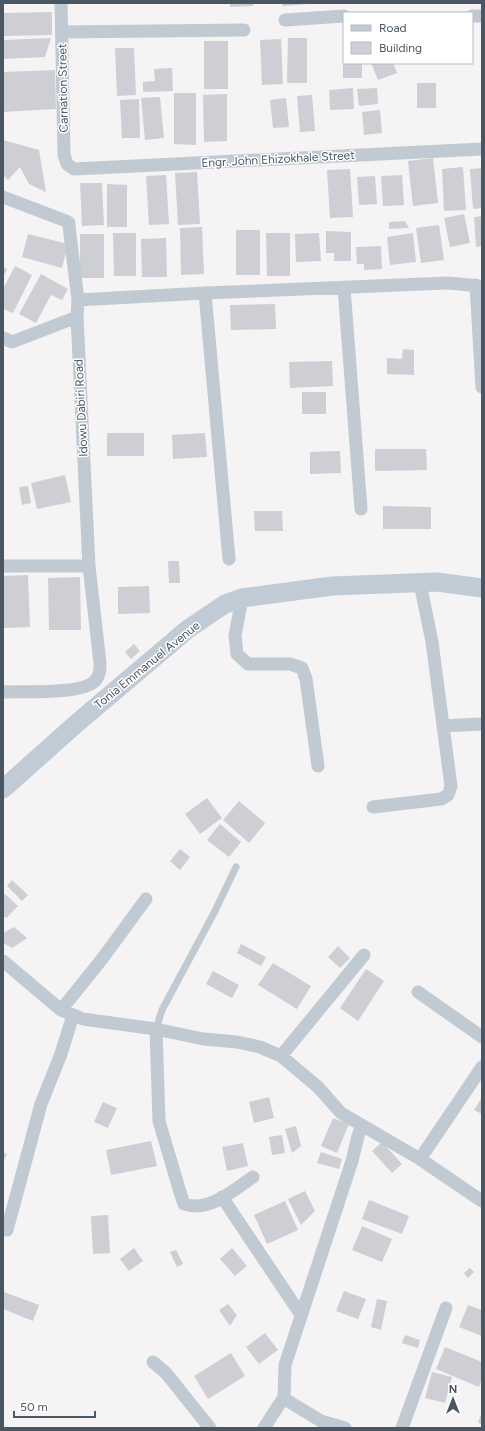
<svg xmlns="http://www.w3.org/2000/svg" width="485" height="1431" font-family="Figtree,sans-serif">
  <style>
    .building { fill: #cdcfd5 }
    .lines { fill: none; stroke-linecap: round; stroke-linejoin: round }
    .lane { stroke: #c1cad2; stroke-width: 7 }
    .street { stroke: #c1cad2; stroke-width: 13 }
    .secondary { stroke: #c1cbd6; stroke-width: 19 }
    .labels { text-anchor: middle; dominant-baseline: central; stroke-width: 3; stroke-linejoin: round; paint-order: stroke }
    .street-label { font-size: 12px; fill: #4a5661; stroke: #fff }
  </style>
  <rect width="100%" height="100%" fill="#f5f3f3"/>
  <!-- building -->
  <path class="building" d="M 230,3 L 253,3 L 253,6 L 230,7 Z
    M 282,3 L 309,3 L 309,4 L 283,6 Z
    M 52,12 L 52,35 L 3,36 L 3,13 Z
    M 51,38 L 45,57 L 3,59 L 3,40 Z
    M 288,38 L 307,38 L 307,83 L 287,83 Z
    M 281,39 L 283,84 L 262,85 L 260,40 Z
    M 204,41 L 228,41 L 228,89 L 204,89 Z
    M 115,48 L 134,48 L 136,95 L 117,96 Z
    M 343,63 L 362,63 L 362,78 L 343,78 Z
    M 371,63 L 393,63 L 397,73 L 378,80 Z
    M 172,68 L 173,91 L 143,92 L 143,82 L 155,81 L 154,69 Z
    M 55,70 L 56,109 L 3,112 L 3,72 Z
    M 417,83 L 436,83 L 436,108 L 417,108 Z
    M 353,88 L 354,109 L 330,110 L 329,90 Z
    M 377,88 L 378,104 L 359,106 L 357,89 Z
    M 174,93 L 196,93 L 196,145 L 174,144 Z
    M 227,94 L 227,141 L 204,142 L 203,95 Z
    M 312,95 L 315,131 L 300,132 L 297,96 Z
    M 160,97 L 164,138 L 145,140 L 141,98 Z
    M 286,98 L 289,127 L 273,128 L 270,100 Z
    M 139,99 L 140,138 L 122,138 L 120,100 Z
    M 380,110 L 382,133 L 364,135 L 362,112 Z
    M 3,140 L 39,150 L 46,192 L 29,184 L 20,167 L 8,180 L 3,175 Z
    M 433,158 L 438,203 L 413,206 L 408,161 Z
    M 463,167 L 466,210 L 444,211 L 442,169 Z
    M 482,168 L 482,208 L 473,209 L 470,169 Z
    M 350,169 L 353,217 L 330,218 L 327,170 Z
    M 197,172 L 200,224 L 178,225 L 175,173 Z
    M 166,175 L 169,224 L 149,225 L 146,176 Z
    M 402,175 L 404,205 L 383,206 L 381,176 Z
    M 375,176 L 377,204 L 359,205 L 357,177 Z
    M 80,183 L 102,183 L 104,225 L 82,226 Z
    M 107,184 L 127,185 L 127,227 L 107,227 Z
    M 464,214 L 470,243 L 450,247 L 444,218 Z
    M 482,216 L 482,246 L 476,247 L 474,217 Z
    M 405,221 L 409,228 L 389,229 L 389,222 Z
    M 439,225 L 444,260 L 421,263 L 416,228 Z
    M 202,227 L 204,274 L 181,275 L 180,228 Z
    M 236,230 L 260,230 L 260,275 L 236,275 Z
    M 326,231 L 351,232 L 351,261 L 334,261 L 334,253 L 326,253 Z
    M 113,233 L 136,233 L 136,276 L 114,276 Z
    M 266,233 L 290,233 L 290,276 L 267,276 Z
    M 319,233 L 321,261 L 296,262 L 295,234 Z
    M 413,233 L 416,262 L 390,265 L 387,237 Z
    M 28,234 L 68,244 L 62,268 L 22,257 Z
    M 80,234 L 104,234 L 104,278 L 80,278 Z
    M 166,238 L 167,277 L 142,277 L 141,239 Z
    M 381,246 L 382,269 L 364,270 L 364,264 L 357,264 L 356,247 Z
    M 15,266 L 32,275 L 13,313 L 3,309 L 3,289 Z
    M 3,267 L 7,269 L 3,278 Z
    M 41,274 L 68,289 L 62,300 L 51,295 L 36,323 L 19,314 Z
    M 275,304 L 276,329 L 231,330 L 230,305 Z
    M 403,349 L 414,350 L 414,375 L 387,374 L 387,358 L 402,359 Z
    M 332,361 L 333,386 L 290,388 L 289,362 Z
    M 302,392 L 326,392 L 326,414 L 302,414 Z
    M 107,433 L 144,433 L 144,456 L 107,456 Z
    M 205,433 L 207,457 L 173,459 L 172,435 Z
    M 375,449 L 426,449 L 427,470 L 375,471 Z
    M 340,451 L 341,473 L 310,474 L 310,452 Z
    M 65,475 L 71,502 L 37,509 L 31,483 Z
    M 28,486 L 31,503 L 22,505 L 19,487 Z
    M 383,506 L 431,507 L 431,529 L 383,529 Z
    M 254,511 L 282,511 L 283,531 L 255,531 Z
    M 168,561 L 179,561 L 180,583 L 169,583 Z
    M 28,575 L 30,627 L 3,628 L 3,576 Z
    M 80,577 L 81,630 L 49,630 L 48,578 Z
    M 149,586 L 150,613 L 118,614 L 118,587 Z
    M 134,644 L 140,651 L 131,659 L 125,652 Z
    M 207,798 L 222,818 L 200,834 L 185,814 Z
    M 239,801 L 265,823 L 249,843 L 223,820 Z
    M 220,824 L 241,842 L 229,857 L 207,840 Z
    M 180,849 L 190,857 L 180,870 L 170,861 Z
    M 12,880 L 28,895 L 22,901 L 7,886 Z
    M 5,894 L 18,906 L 6,918 L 3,915 L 3,897 Z
    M 14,927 L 27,938 L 12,948 L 3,943 L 3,933 Z
    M 241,944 L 266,957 L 261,966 L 237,953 Z
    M 338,946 L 350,958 L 340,968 L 328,957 Z
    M 273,963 L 311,986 L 297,1009 L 258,985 Z
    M 366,969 L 384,981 L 358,1021 L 340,1008 Z
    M 213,971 L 239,985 L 232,998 L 206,984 Z
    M 269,1097 L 274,1118 L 254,1123 L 249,1102 Z
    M 482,1097 L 482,1114 L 474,1110 Z
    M 103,1102 L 117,1108 L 108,1128 L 94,1122 Z
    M 333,1118 L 349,1124 L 337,1153 L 321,1146 Z
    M 296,1126 L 301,1146 L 292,1153 L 285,1129 Z
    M 282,1135 L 285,1153 L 272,1155 L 269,1137 Z
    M 151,1141 L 157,1166 L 111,1175 L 106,1150 Z
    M 382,1142 L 402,1164 L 392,1173 L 372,1151 Z
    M 243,1143 L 248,1166 L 227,1171 L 222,1147 Z
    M 321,1152 L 342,1159 L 339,1169 L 317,1163 Z
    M 3,1153 L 7,1154 L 3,1162 Z
    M 305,1191 L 315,1211 L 301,1225 L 288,1199 Z
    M 369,1200 L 409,1216 L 402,1234 L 362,1219 Z
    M 285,1201 L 298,1230 L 267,1244 L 254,1215 Z
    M 108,1215 L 110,1253 L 93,1254 L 91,1216 Z
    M 362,1226 L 392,1239 L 382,1262 L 352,1250 Z
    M 134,1248 L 143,1261 L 129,1271 L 120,1259 Z
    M 232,1248 L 247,1266 L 235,1276 L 220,1259 Z
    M 176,1250 L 183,1264 L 177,1267 L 170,1252 Z
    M 470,1268 L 474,1272 L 468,1278 L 464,1273 Z
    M 344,1291 L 366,1299 L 358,1319 L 336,1311 Z
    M 4,1292 L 39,1305 L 33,1321 L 3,1309 L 3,1295 Z
    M 377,1299 L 387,1301 L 381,1330 L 371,1327 Z
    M 228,1304 L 237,1315 L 230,1326 L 219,1310 Z
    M 468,1305 L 482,1310 L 482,1336 L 459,1327 Z
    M 265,1333 L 278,1350 L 259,1364 L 246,1347 Z
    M 405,1335 L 420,1340 L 418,1348 L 402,1343 Z
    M 445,1347 L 482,1362 L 482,1379 L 479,1387 L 436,1369 Z
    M 231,1353 L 245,1376 L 208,1399 L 194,1376 Z
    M 432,1372 L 452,1377 L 445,1403 L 425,1398 Z
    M 482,1411 L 482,1424 L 478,1423 Z"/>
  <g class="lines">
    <!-- lane -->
    <path class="lane" d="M 156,1029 L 162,1010 L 214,913 L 236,867"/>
    <!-- street -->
    <path class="street" d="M 61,3 L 64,155 L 67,164 L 74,169 L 482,149
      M 472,16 L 482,16
      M 285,20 L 344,16
      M 62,32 L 244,30
      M 3,197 L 66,221 L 69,223 L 69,226 L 78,300 L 77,317 L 89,566 L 100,663 C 100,670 100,675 95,681 C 81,695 23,691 3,692
      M 476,285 L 482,387
      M 344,288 L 361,509
      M 205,293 L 229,559
      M 78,300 L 205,293 L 447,283 L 482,286
      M 3,338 L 12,342 L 77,317
      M 3,566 L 89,566
      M 242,598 L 235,636 L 237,654 L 248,664 L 290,664 L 302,668 L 306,679 L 318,766
      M 443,726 L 482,724
      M 373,807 L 441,799 L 448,795 L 451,786 L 432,642 L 420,583
      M 3,961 L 61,1010 L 83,1019 L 156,1029 L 203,1039 L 237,1042 L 260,1047 L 281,1056 L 318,1087 L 341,1113 L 420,1159 L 482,1201
      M 418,992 L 482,1037
      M 61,1010 L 102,959 L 146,899
      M 156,1029 L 159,1121 L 180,1192 L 184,1204 C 209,1213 233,1190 253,1177
      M 281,1056 L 364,955
      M 420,1159 L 482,1067
      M 222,1197 L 301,1315
      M 7,1230 L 41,1104 L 61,1054 L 73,1015
      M 153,1362 L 166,1373 L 210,1428
      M 284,1397 L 288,1401 L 321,1421 L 345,1428
      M 264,1428 L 284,1397 L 285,1365 L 352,1161 L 358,1136 L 362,1125
      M 402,1428 L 446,1308"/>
    <!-- secondary -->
    <path class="secondary" d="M 3,789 L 77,723 L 188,629 L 225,604 L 242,598 L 332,586 L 437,582 L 482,588"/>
  </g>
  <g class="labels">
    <!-- street labels -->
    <g class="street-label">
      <text transform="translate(63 88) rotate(-91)">Carnation Street</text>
      <text transform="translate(278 159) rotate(-3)">Engr. John Ehizokhale Street</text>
      <text transform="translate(81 408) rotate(-93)">Idowu Dabiri Road</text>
      <text transform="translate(147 665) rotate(-39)">Tonia Emmanuel Avenue</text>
    </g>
  </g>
  <!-- border -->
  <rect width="485" height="1431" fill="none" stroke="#4a5661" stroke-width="8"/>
  <!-- legend -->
  <rect x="343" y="12" width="130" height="52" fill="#ffffff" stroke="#b7bbc0"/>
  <rect x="351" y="25" width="20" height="6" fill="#c1cbd6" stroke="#b7bbc0"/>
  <text x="379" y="32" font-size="12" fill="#4a5661">Road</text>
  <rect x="351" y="42" width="20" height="12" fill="#cdcfd5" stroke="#b7bbc0"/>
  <text x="379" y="52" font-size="12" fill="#4a5661">Building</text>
  <!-- north arrow -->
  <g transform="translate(453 1399)" stroke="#ffffff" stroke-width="3" paint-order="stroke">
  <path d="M0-3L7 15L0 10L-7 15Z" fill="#4a5661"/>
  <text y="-6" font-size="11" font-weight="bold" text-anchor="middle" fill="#4a5661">N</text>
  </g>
  <!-- scale -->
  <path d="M14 1411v6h81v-6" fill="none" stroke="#4a5661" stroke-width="2"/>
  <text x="20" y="1411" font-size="12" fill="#4a5661" stroke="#ffffff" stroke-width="3" paint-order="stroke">50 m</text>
</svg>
